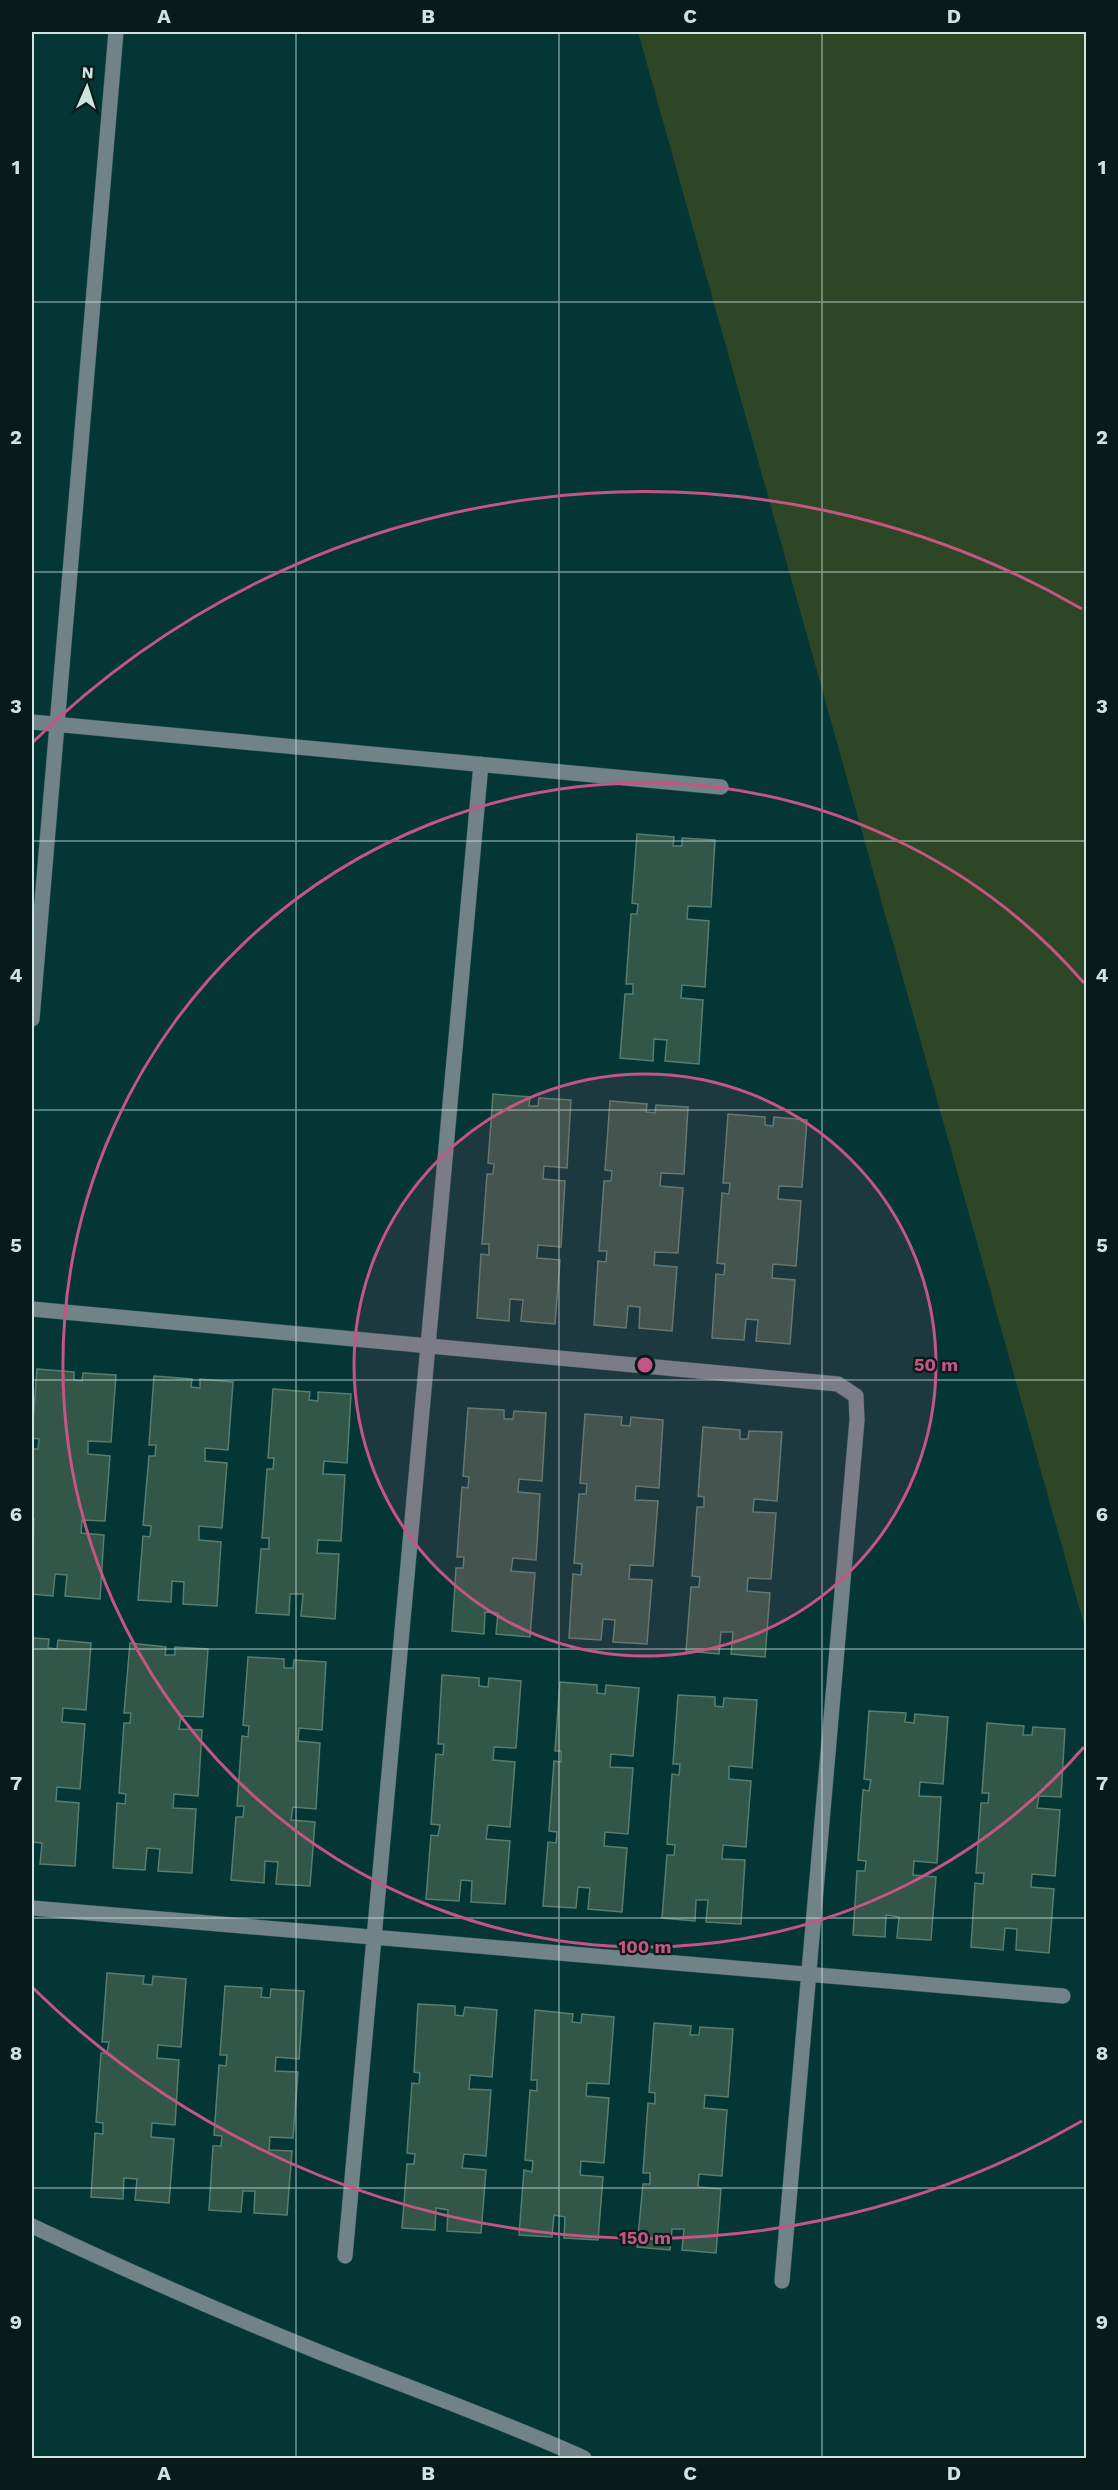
<svg xmlns="http://www.w3.org/2000/svg" width="1118" height="2490" font-family="'Work Sans',sans-serif">
  <style>
    .green { fill: #2d4625 }
    .building { fill: #325647; stroke: #587d6d; stroke-width: 1.5 }
    .lines { fill: none; stroke-linecap: round; stroke-linejoin: round }
    .minor-casing { stroke: #255252; stroke-width: 16 }
    .minor { stroke: #718288; stroke-width: 15 }
    .grid { fill: none; stroke: #cde4e3; stroke-width: 1.5; stroke-opacity: 0.55 }
    .ring { fill: none; stroke: #c55584; stroke-width: 3 }
    .centre { fill: #c55584; stroke: #081a1a; stroke-width: 3 }
    .ring-label { font-size: 18px; text-anchor: middle; font-weight: bold; fill: #c55584; stroke: #081a1a; stroke-width: 4.5; stroke-linejoin: round; paint-order: stroke }
    .neatline { fill: none; stroke: #cde4e3; stroke-width: 2 }
    .grid-label { font-size: 20px; text-anchor: middle; font-weight: bold; fill: #cde4e3 }
  </style>
  <rect width="100%" height="100%" fill="#053636"/>
  <!-- green -->
  <path class="green" d="M 638,32 L 1086,32 L 1086,1632 Z"/>
  <!-- building -->
  <path class="building" d="M 637,834 L 674,837 L 673,846 L 682,846 L 682,838 L 715,840 L 711,907 L 688,906 L 687,919 L 709,921 L 705,987 L 682,985 L 681,998 L 703,1000 L 699,1064 L 665,1061 L 667,1040 L 654,1039 L 653,1061 L 620,1058 L 625,994 L 633,994 L 633,984 L 626,984 L 631,914 L 637,914 L 638,904 L 632,903 Z
    M 493,1094 L 530,1097 L 529,1106 L 538,1106 L 539,1098 L 571,1100 L 567,1168 L 544,1166 L 543,1179 L 565,1181 L 561,1247 L 538,1245 L 537,1258 L 560,1260 L 555,1324 L 521,1321 L 523,1300 L 510,1299 L 509,1321 L 477,1318 L 481,1254 L 489,1255 L 489,1244 L 482,1244 L 487,1174 L 493,1174 L 494,1164 L 488,1163 Z
    M 610,1101 L 647,1104 L 646,1112 L 655,1113 L 656,1105 L 688,1107 L 684,1174 L 661,1173 L 660,1186 L 683,1188 L 678,1253 L 655,1252 L 654,1265 L 677,1267 L 672,1331 L 639,1328 L 640,1307 L 628,1306 L 626,1328 L 594,1325 L 598,1261 L 606,1262 L 607,1251 L 599,1251 L 604,1181 L 611,1181 L 612,1171 L 605,1170 Z
    M 728,1114 L 765,1117 L 765,1125 L 773,1126 L 774,1117 L 807,1120 L 802,1187 L 779,1186 L 778,1199 L 801,1201 L 796,1266 L 773,1264 L 772,1278 L 795,1280 L 790,1344 L 756,1341 L 758,1320 L 746,1319 L 744,1340 L 712,1338 L 716,1274 L 724,1275 L 725,1264 L 717,1263 L 722,1193 L 729,1194 L 730,1183 L 723,1183 Z
    M 37,1369 L 74,1372 L 74,1380 L 82,1381 L 83,1373 L 116,1375 L 111,1442 L 88,1441 L 88,1454 L 110,1456 L 105,1521 L 82,1520 L 81,1533 L 104,1535 L 100,1599 L 65,1596 L 67,1575 L 55,1574 L 53,1596 L 32,1594 L 34,1519 L 32,1519 L 32,1449 L 38,1449 L 39,1439 L 32,1438 Z
    M 154,1376 L 192,1379 L 191,1387 L 200,1388 L 200,1379 L 233,1382 L 228,1450 L 205,1448 L 205,1461 L 227,1463 L 222,1528 L 199,1526 L 199,1540 L 221,1542 L 217,1606 L 183,1604 L 184,1582 L 172,1581 L 171,1602 L 138,1600 L 143,1536 L 150,1537 L 151,1526 L 143,1525 L 149,1456 L 155,1456 L 156,1445 L 149,1445 Z
    M 273,1389 L 310,1392 L 309,1400 L 318,1401 L 318,1392 L 351,1394 L 347,1463 L 324,1461 L 323,1474 L 345,1475 L 341,1541 L 318,1540 L 317,1553 L 339,1554 L 335,1619 L 301,1616 L 303,1594 L 290,1594 L 289,1615 L 256,1613 L 261,1549 L 269,1549 L 269,1538 L 262,1538 L 267,1469 L 273,1469 L 274,1458 L 268,1458 Z
    M 468,1408 L 504,1410 L 504,1419 L 513,1419 L 514,1411 L 546,1413 L 542,1481 L 519,1479 L 518,1492 L 540,1494 L 536,1560 L 513,1558 L 511,1571 L 535,1573 L 530,1637 L 496,1634 L 498,1613 L 485,1612 L 484,1634 L 452,1631 L 456,1568 L 463,1568 L 464,1557 L 457,1557 L 462,1487 L 468,1488 L 469,1477 L 463,1476 Z
    M 585,1414 L 622,1417 L 621,1425 L 630,1426 L 631,1417 L 663,1420 L 659,1488 L 636,1486 L 635,1500 L 658,1501 L 653,1566 L 630,1565 L 629,1579 L 652,1580 L 647,1644 L 613,1642 L 615,1620 L 603,1619 L 601,1640 L 569,1638 L 573,1574 L 581,1575 L 582,1564 L 574,1563 L 579,1494 L 586,1494 L 587,1484 L 580,1483 Z
    M 703,1427 L 740,1430 L 740,1439 L 748,1439 L 749,1431 L 782,1432 L 777,1501 L 754,1499 L 753,1512 L 776,1513 L 771,1579 L 748,1578 L 747,1591 L 770,1593 L 765,1657 L 731,1654 L 733,1632 L 721,1632 L 719,1654 L 686,1651 L 691,1587 L 699,1587 L 700,1577 L 692,1576 L 697,1507 L 704,1507 L 704,1497 L 698,1496 Z
    M 32,1638 L 49,1639 L 48,1648 L 57,1649 L 58,1640 L 91,1643 L 86,1710 L 63,1708 L 62,1722 L 85,1724 L 80,1789 L 57,1787 L 56,1801 L 79,1803 L 75,1866 L 40,1864 L 42,1843 L 32,1842 Z
    M 130,1643 L 166,1647 L 165,1655 L 175,1655 L 175,1647 L 208,1649 L 203,1717 L 181,1716 L 179,1729 L 202,1730 L 198,1796 L 174,1794 L 173,1808 L 196,1809 L 192,1873 L 158,1871 L 160,1849 L 147,1848 L 145,1870 L 113,1868 L 117,1803 L 125,1804 L 126,1794 L 119,1793 L 124,1723 L 130,1723 L 131,1713 L 124,1713 Z
    M 248,1657 L 284,1659 L 284,1668 L 293,1668 L 294,1660 L 326,1662 L 322,1730 L 299,1728 L 298,1741 L 320,1743 L 316,1809 L 293,1807 L 291,1820 L 315,1822 L 310,1886 L 276,1884 L 278,1862 L 265,1861 L 264,1883 L 231,1880 L 236,1817 L 243,1817 L 244,1806 L 237,1806 L 242,1736 L 248,1737 L 249,1726 L 243,1725 Z
    M 442,1675 L 479,1678 L 479,1686 L 488,1687 L 489,1678 L 521,1681 L 516,1748 L 494,1747 L 493,1760 L 515,1762 L 510,1827 L 488,1825 L 486,1839 L 510,1841 L 505,1904 L 471,1902 L 472,1881 L 461,1880 L 459,1901 L 426,1899 L 431,1835 L 438,1836 L 440,1825 L 431,1824 L 436,1754 L 443,1755 L 444,1744 L 438,1744 Z
    M 560,1682 L 597,1685 L 597,1693 L 605,1694 L 606,1685 L 639,1688 L 633,1756 L 611,1754 L 610,1767 L 633,1768 L 628,1834 L 605,1832 L 604,1846 L 627,1848 L 622,1912 L 588,1909 L 590,1888 L 578,1887 L 576,1908 L 543,1906 L 548,1842 L 556,1843 L 557,1832 L 549,1831 L 554,1761 L 561,1762 L 561,1751 L 555,1751 Z
    M 678,1695 L 715,1697 L 715,1706 L 723,1707 L 724,1698 L 757,1700 L 752,1768 L 729,1766 L 729,1779 L 751,1781 L 746,1847 L 723,1845 L 722,1859 L 745,1860 L 741,1924 L 706,1922 L 708,1900 L 696,1900 L 695,1921 L 662,1918 L 667,1855 L 674,1855 L 675,1845 L 667,1844 L 672,1774 L 679,1775 L 680,1764 L 673,1764 Z
    M 869,1711 L 906,1713 L 905,1722 L 914,1723 L 915,1714 L 948,1717 L 943,1784 L 920,1782 L 919,1796 L 941,1797 L 937,1863 L 914,1861 L 913,1875 L 936,1877 L 931,1940 L 897,1938 L 899,1917 L 886,1915 L 885,1937 L 853,1935 L 857,1871 L 865,1871 L 866,1861 L 858,1860 L 863,1790 L 869,1791 L 871,1780 L 864,1779 Z
    M 987,1723 L 1024,1726 L 1023,1735 L 1032,1735 L 1033,1727 L 1065,1729 L 1061,1797 L 1039,1796 L 1037,1808 L 1060,1810 L 1055,1876 L 1032,1874 L 1031,1887 L 1054,1889 L 1049,1953 L 1016,1950 L 1017,1929 L 1005,1928 L 1003,1950 L 971,1947 L 975,1883 L 983,1884 L 984,1873 L 976,1873 L 981,1803 L 988,1803 L 989,1793 L 982,1793 Z
    M 107,1973 L 144,1976 L 143,1984 L 152,1985 L 153,1976 L 186,1979 L 181,2047 L 158,2045 L 157,2058 L 179,2060 L 175,2125 L 152,2123 L 151,2137 L 174,2139 L 169,2203 L 135,2200 L 137,2179 L 124,2178 L 123,2199 L 91,2197 L 95,2133 L 103,2134 L 103,2123 L 96,2122 L 101,2053 L 107,2053 L 109,2042 L 102,2042 Z
    M 225,1986 L 262,1988 L 261,1997 L 270,1998 L 271,1989 L 304,1991 L 299,2059 L 276,2057 L 275,2071 L 298,2072 L 293,2138 L 270,2137 L 269,2150 L 292,2151 L 287,2215 L 254,2213 L 255,2191 L 243,2191 L 241,2212 L 209,2210 L 213,2146 L 221,2146 L 222,2136 L 214,2135 L 219,2065 L 226,2066 L 227,2055 L 220,2055 Z
    M 418,2004 L 455,2006 L 455,2015 L 463,2016 L 465,2007 L 497,2010 L 492,2077 L 470,2075 L 469,2089 L 491,2090 L 486,2156 L 464,2154 L 462,2168 L 486,2170 L 481,2233 L 447,2231 L 448,2210 L 436,2208 L 435,2230 L 402,2228 L 407,2164 L 414,2164 L 415,2154 L 407,2153 L 412,2083 L 419,2084 L 420,2073 L 414,2072 Z
    M 535,2010 L 573,2014 L 572,2022 L 581,2023 L 582,2014 L 614,2017 L 609,2084 L 587,2083 L 586,2096 L 609,2098 L 604,2163 L 581,2161 L 580,2175 L 603,2177 L 598,2240 L 564,2238 L 565,2217 L 554,2215 L 552,2237 L 519,2235 L 524,2170 L 532,2172 L 533,2161 L 525,2160 L 530,2090 L 537,2091 L 537,2080 L 531,2080 Z
    M 654,2023 L 691,2026 L 690,2035 L 699,2035 L 700,2027 L 733,2029 L 728,2097 L 705,2095 L 704,2108 L 727,2110 L 722,2176 L 699,2174 L 698,2187 L 721,2189 L 716,2253 L 682,2250 L 684,2229 L 672,2229 L 670,2250 L 637,2247 L 643,2184 L 650,2184 L 650,2173 L 643,2173 L 648,2103 L 655,2104 L 655,2093 L 649,2092 Z"/>
  <g class="lines">
    <defs>
      <path id="minor" d="M 32,722 L 721,787
        M 32,1019 L 116,32
        M 32,1309 L 838,1384 L 856,1396 L 857,1420 L 782,2281
        M 32,1908 L 1063,1996
        M 32,2226 C 126,2270 222,2313 319,2352 C 407,2387 497,2419 584,2458
        M 345,2256 L 481,764"/>
    </defs>
    <!-- minor casing -->
    <use href="#minor" class="minor-casing"/>
    <!-- minor -->
    <use href="#minor" class="minor"/>
  </g>
  <!-- grid -->
  <path class="grid" d="M 296,32 L 296,2458M 559,32 L 559,2458M 822,32 L 822,2458M 32,302 L 1086,302M 32,572 L 1086,572M 32,841 L 1086,841M 32,1110 L 1086,1110M 32,1380 L 1086,1380M 32,1649 L 1086,1649M 32,1918 L 1086,1918M 32,2188 L 1086,2188"/>
  <!-- distance rings -->
  <circle cx="645" cy="1365" r="291" fill="#c55584" fill-opacity=".12"/>
  <g class="ring">
    <circle cx="645" cy="1365" r="291"/>
    <path d="M1084 1747A582 582 0 1 1 1084 983"/>
    <path d="M1082 2121A873 873 0 0 1 33 1988M33 742A873 873 0 0 1 1082 609"/>
  </g>
  <circle cx="645" cy="1365" r="9" class="centre"/>
  <g class="ring-label">
    <text x="936" y="1371">50 m</text>
    <text x="645" y="1953">100 m</text>
    <text x="645" y="2244">150 m</text>
  </g>
  <!-- border -->
  <rect width="1118" height="2490" fill="none" stroke="#081a1a" stroke-width="66"/>
  <!-- north arrow -->
  <g transform="translate(87 87) rotate(3)" stroke="#081a1a" stroke-width="4.5" paint-order="stroke">
  <path d="M0-4.5L10 22L0 15L-10 22Z" fill="#cde4e3"/>
  <text y="-9" font-size="16" font-weight="bold" text-anchor="middle" fill="#cde4e3">N</text>
  </g>
  <rect x="33" y="33" width="1052" height="2424" class="neatline"/>
  <g class="grid-label">
    <text x="164" y="23">A</text>
    <text x="428" y="23">B</text>
    <text x="690" y="23">C</text>
    <text x="954" y="23">D</text>
    <text x="16" y="174">1</text>
    <text x="1102" y="174">1</text>
    <text x="16" y="444">2</text>
    <text x="1102" y="444">2</text>
    <text x="16" y="713">3</text>
    <text x="1102" y="713">3</text>
    <text x="16" y="982">4</text>
    <text x="1102" y="982">4</text>
    <text x="16" y="1252">5</text>
    <text x="1102" y="1252">5</text>
    <text x="16" y="1521">6</text>
    <text x="1102" y="1521">6</text>
    <text x="16" y="1790">7</text>
    <text x="1102" y="1790">7</text>
    <text x="16" y="2060">8</text>
    <text x="1102" y="2060">8</text>
    <text x="16" y="2329">9</text>
    <text x="1102" y="2329">9</text>
    <text x="164" y="2480">A</text>
    <text x="428" y="2480">B</text>
    <text x="690" y="2480">C</text>
    <text x="954" y="2480">D</text>
  </g>
</svg>
